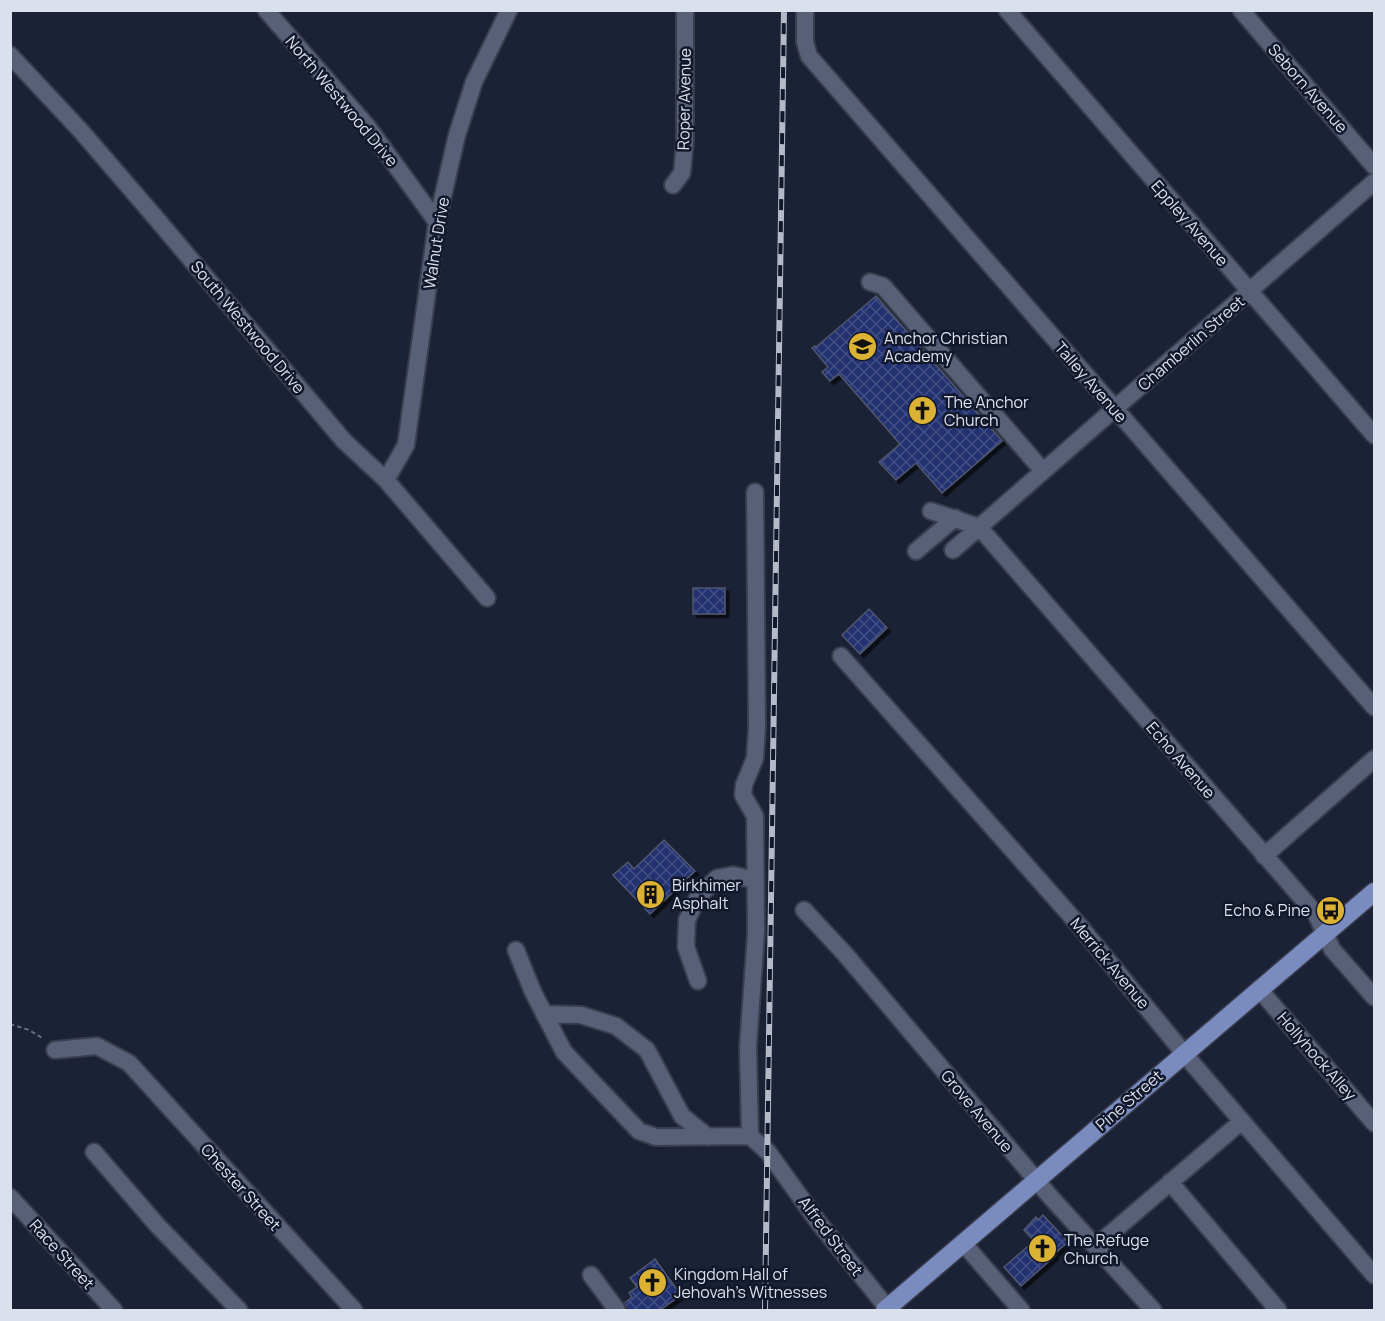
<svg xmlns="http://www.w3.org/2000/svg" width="1385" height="1321" font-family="Manrope,sans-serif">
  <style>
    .building { fill: url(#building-cross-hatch); stroke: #4f576e; stroke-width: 1.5; filter: url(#shadow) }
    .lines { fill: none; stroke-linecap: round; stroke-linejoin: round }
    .minor-casing { stroke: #393d4e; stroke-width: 20 }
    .major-casing { stroke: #393d4e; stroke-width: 21 }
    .path { stroke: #676e7e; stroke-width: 2; stroke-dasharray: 4.5 3; stroke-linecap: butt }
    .minor { stroke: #586078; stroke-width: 16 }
    .major { stroke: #7a8bbf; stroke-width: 18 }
    .rail-casing { stroke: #b4bac8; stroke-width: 6 }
    .rail { stroke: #12182b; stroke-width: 4; stroke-dasharray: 11; stroke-linecap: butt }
    .labels { text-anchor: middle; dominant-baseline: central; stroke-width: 5; stroke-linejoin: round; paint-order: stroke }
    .street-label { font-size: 16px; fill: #dbe0ed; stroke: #12182b }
    .poi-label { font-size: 16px; fill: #dbe0ed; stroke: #12182b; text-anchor: start }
  </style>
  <defs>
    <pattern id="building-cross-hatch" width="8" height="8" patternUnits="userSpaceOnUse" patternTransform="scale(1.5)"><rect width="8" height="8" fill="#233170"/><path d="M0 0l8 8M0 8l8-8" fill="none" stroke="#424f85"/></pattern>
    <filter id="shadow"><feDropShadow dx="3.5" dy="3.5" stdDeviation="0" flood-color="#0009"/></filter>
  </defs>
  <rect width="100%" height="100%" fill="#1b2235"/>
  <!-- building -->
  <path class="building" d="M 876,296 L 1002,441 L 942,493 L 916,463 L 896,480 L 879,462 L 900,444 L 839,374 L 830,381 L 822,372 L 828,367 L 812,348 L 815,346 L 816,347 Z
    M 693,588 L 725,588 L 725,614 L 693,614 Z
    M 869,609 L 887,628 L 860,654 L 842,635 Z
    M 664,840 L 695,871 L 650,914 L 613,875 L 628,862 L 634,869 Z
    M 1043,1215 L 1068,1242 L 1053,1255 L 1055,1256 L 1021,1286 L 1004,1267 L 1034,1241 L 1024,1230 L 1036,1217 L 1038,1220 Z
    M 655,1259 L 681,1295 L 660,1310 L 626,1310 L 622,1305 L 632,1297 L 629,1293 L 637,1287 L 630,1278 Z"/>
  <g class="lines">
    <defs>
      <path id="minor" d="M 266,10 L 367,126 L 437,222
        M 805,10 L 805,42 L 809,56 L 1374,707
        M 1007,10 L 1374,435
        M 1241,10 L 1374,166
        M 10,55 L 81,131 L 155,217 L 344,441 L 386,480 L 487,598
        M 673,185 L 682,173 L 685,141 L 685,10
        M 870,282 L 883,286 L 1043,471
        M 386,480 L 406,445 L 437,222 L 457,135 L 474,82 L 509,10
        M 755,492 L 757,727 L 755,758 L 744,785 L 743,795 L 755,816 L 756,933 L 748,1047 L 750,1136 L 768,1152 L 819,1223 L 889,1310
        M 931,511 L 979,527 L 1316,914 L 1332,949 L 1374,997
        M 953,550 L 1374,182
        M 916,551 L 955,518
        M 841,656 L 1078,924 L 1192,1063 L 1374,1275
        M 1264,856 L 1374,759
        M 804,910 L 845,954 L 1048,1194 L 1153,1310
        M 516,950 L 533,992 L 564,1052 L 639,1131 L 656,1137 L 750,1136
        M 698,981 L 686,947 L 687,920 L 698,897 L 717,878 L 733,875 L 755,880
        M 1259,989 L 1374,1123
        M 544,1014 L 581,1015 L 616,1026 L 647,1050 L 682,1116 L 708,1137
        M 55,1050 L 97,1046 L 129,1063 L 354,1310
        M 94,1152 L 158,1226 L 239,1310
        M 1170,1182 L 1278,1310
        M 10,1197 L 114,1310
        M 964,1244 L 1021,1310
        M 1096,1246 L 1242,1121
        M 591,1275 L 617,1310"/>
      <path id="major" d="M 885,1310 L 1374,892"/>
    </defs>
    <!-- minor casing -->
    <use href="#minor" class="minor-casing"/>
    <!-- major casing -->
    <use href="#major" class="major-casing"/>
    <!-- path -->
    <path class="path" d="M 10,1024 L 29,1030 L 44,1039"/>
    <!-- minor -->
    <use href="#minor" class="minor"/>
    <!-- major -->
    <use href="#major" class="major"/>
    <defs>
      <path id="rail" d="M 765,1310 L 784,10"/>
    </defs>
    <!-- rail casing -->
    <use href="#rail" class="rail-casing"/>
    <!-- rail -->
    <use href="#rail" class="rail"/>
  </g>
  <!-- icons -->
  <defs>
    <symbol id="school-disc" viewBox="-11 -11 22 22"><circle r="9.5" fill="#dbb233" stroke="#12182b"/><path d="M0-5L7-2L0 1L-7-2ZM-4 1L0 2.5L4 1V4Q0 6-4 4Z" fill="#111"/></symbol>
    <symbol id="church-disc" viewBox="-11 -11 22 22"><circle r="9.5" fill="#dbb233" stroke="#12182b"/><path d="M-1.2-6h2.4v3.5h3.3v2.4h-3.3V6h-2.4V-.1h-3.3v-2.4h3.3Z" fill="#111"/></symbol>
    <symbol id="building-disc" viewBox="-11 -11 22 22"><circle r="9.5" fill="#dbb233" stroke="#12182b"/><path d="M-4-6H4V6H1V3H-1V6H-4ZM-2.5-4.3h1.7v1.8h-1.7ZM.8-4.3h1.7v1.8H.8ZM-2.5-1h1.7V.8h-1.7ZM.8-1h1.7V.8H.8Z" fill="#111"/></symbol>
    <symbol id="bus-disc" viewBox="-11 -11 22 22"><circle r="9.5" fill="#dbb233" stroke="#12182b"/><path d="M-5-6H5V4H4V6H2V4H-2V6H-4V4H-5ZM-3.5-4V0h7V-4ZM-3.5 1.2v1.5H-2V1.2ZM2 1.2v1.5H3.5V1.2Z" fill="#111"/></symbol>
  </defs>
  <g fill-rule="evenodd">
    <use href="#school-disc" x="846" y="330" width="33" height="33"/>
    <use href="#church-disc" x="906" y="394" width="33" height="33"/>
    <use href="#building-disc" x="634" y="878" width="33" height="33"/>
    <use href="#bus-disc" x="1314" y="894" width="33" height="33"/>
    <use href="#church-disc" x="1026" y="1232" width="33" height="33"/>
    <use href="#church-disc" x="636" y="1266" width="33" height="33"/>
  </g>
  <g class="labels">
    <!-- street labels -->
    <g class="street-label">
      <text transform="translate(1308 88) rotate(49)">Seborn Avenue</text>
      <text transform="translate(684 99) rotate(-89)">Roper Avenue</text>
      <text transform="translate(342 101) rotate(50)">North Westwood Drive</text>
      <text transform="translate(1190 223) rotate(49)">Eppley Avenue</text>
      <text transform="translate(436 243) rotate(-81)">Walnut Drive</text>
      <text transform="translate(248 327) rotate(50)">South Westwood Drive</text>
      <text transform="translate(1191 343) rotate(-41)">Chamberlin Street</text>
      <text transform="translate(1091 382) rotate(49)">Talley Avenue</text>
      <text transform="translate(1181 760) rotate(49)">Echo Avenue</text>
      <text transform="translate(1110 963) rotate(50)">Merrick Avenue</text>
      <text transform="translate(1317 1056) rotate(49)">Hollyhock Alley</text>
      <text transform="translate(1129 1100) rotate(-41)">Pine Street</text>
      <text transform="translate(977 1111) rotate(50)">Grove Avenue</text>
      <text transform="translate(241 1187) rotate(48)">Chester Street</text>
      <text transform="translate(831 1236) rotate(53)">Alfred Street</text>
      <text transform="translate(62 1254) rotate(48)">Race Street</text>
    </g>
    <!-- poi labels -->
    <g class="poi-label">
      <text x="884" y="338">Anchor Christian<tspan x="884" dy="18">Academy</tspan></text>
      <text x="944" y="402">The Anchor<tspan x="944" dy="18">Church</tspan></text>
      <text x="672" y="885">Birkhimer<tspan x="672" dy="18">Asphalt</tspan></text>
      <text x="1310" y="910" text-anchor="end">Echo &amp; Pine</text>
      <text x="1064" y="1240">The Refuge<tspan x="1064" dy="18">Church</tspan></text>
      <text x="674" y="1274">Kingdom Hall of<tspan x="674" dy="18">Jehovah's Witnesses</tspan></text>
    </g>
  </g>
  <!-- border -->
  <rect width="1385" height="1321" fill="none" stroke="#dbe0ed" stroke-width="24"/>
</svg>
